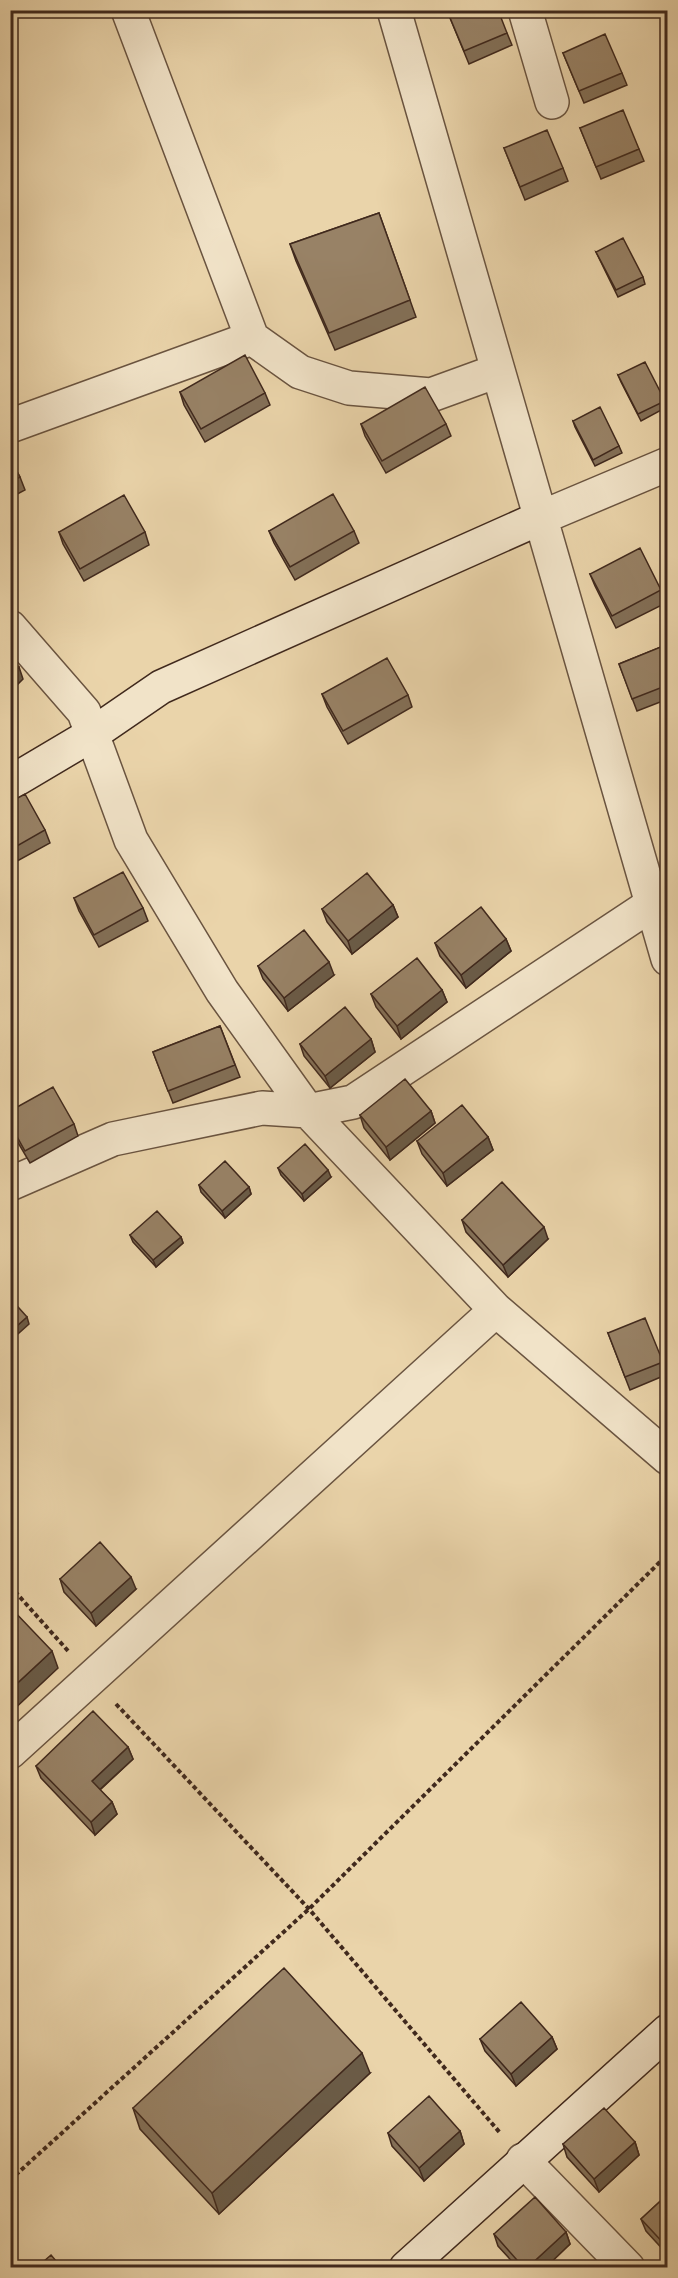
<svg xmlns="http://www.w3.org/2000/svg" width="678" height="2278" font-family="'Libre Caslon Text',serif">
  <style>
    .lines { fill: none; stroke-linecap: round; stroke-linejoin: round }
    .street-casing { stroke: #6a5440; stroke-width: 36 }
    .secondary-casing { stroke: #40291d; stroke-width: 36 }
    .path { stroke: #40291d; stroke-width: 4; stroke-dasharray: 4.5 3; stroke-linecap: butt }
    .street { stroke: #f1e3c8; stroke-width: 33 }
    .secondary { stroke: #f1e3c8; stroke-width: 33 }
    .wall { fill: #837058; stroke: #40291d; stroke-width: 1.5 }
    .shaded-wall { fill: #6a5b47; stroke: #40291d; stroke-width: 1.5 }
    .building { fill: #988266; stroke: #40291d; stroke-width: 1.5 }
  </style>
  <rect width="100%" height="100%" fill="#ead4aa"/>
  <filter id="stains"><feTurbulence type="fractalNoise" baseFrequency=".00333" numOctaves="4"/><feColorMatrix values="0 0 0 0 .2 0 0 0 0 .09 0 0 0 0 .02 0 0 0 .5 -.17"/></filter>
  <radialGradient id="worn" r=".72"><stop offset=".6" stop-color="#630" stop-opacity="0"/><stop offset="1" stop-color="#630" stop-opacity=".3"/></radialGradient>
  <g class="lines">
    <defs>
      <path id="street" d="M 128,10 L 252,338
        M 394,10 L 668,959
        M 525,10 L 552,102
        M 10,426 L 252,338 L 300,372 L 349,388 L 431,395 L 497,371
        M 540,518 L 668,464
        M 10,627 L 84,712 L 131,840 L 222,991 L 308,1111 L 496,1310 L 668,1458
        M 10,1184 L 113,1139 L 262,1108 L 308,1111 L 353,1102 L 652,904 L 668,899
        M 10,1752 L 496,1310
        M 523,2160 L 628,2268"/>
      <path id="secondary" d="M 10,783 L 91,735 L 161,687 L 540,518
        M 406,2268 L 668,2031"/>
    </defs>
    <!-- street casing -->
    <use href="#street" class="street-casing"/>
    <!-- secondary casing -->
    <use href="#secondary" class="secondary-casing"/>
    <!-- path -->
    <path class="path" d="M 10,1586 L 69,1652
      M 116,1704 L 309,1909 L 501,2134
      M 10,2180 L 309,1909 L 668,1554"/>
    <!-- street -->
    <use href="#street" class="street"/>
    <!-- secondary -->
    <use href="#secondary" class="secondary"/>
  </g>
  <!-- wall -->
  <path class="wall" d="M 448,13 L 507,33 L 512,45 L 469,64 Z
    M 563,53 L 622,73 L 627,85 L 584,103 Z
    M 580,128 L 639,149 L 644,161 L 601,179 Z
    M 504,148 L 563,168 L 568,181 L 525,200 Z
    M 379,213 L 416,317 L 335,350 L 296,261 L 290,244 Z
    M 596,252 L 643,277 L 645,284 L 618,297 Z
    M 618,375 L 665,401 L 667,407 L 641,421 L 621,382 Z
    M 180,392 L 265,393 L 270,405 L 205,442 L 184,405 Z
    M 573,421 L 619,446 L 622,453 L 595,466 L 575,427 Z
    M 361,424 L 446,424 L 451,436 L 386,473 L 365,436 Z
    M 10,459 L 20,477 L 25,490 L 10,498 Z
    M 269,531 L 354,531 L 359,543 L 295,580 L 274,543 Z
    M 59,532 L 145,532 L 149,545 L 84,581 L 63,544 Z
    M 590,574 L 661,590 L 666,603 L 616,628 L 595,586 Z
    M 668,644 L 668,699 L 637,711 L 619,664 Z
    M 322,694 L 408,695 L 412,707 L 348,744 L 327,707 Z
    M 10,802 L 45,830 L 50,843 L 10,865 Z
    M 74,898 L 143,908 L 148,921 L 99,947 L 79,911 Z
    M 393,905 L 398,917 L 352,954 L 327,922 L 322,909 Z
    M 506,939 L 511,951 L 466,988 L 440,956 L 435,943 Z
    M 258,966 L 334,975 L 288,1011 L 263,979 Z
    M 442,990 L 447,1002 L 401,1039 L 376,1007 L 371,994 Z
    M 220,1026 L 240,1077 L 173,1103 L 153,1052 Z
    M 371,1039 L 375,1052 L 330,1088 L 304,1056 L 300,1044 Z
    M 10,1111 L 74,1124 L 78,1136 L 30,1163 L 10,1129 Z
    M 431,1111 L 435,1123 L 390,1160 L 364,1128 L 360,1115 Z
    M 488,1137 L 493,1150 L 447,1186 L 422,1154 L 417,1141 Z
    M 278,1168 L 331,1177 L 304,1201 L 281,1175 Z
    M 199,1185 L 249,1187 L 251,1194 L 225,1218 L 201,1192 Z
    M 462,1220 L 548,1239 L 508,1277 L 466,1232 Z
    M 130,1235 L 181,1237 L 183,1243 L 156,1267 L 133,1242 Z
    M 608,1333 L 663,1362 L 668,1374 L 630,1390 Z
    M 60,1579 L 136,1589 L 96,1626 L 64,1592 Z
    M 128,1747 L 133,1759 L 100,1790 L 112,1802 L 117,1814 L 95,1835 L 41,1778 L 36,1766 Z
    M 552,2037 L 557,2049 L 516,2086 L 485,2051 L 480,2039 Z
    M 370,2073 L 219,2214 L 140,2129 L 133,2108 Z
    M 460,2131 L 464,2144 L 424,2181 L 392,2146 L 388,2133 Z
    M 635,2142 L 639,2155 L 599,2192 L 567,2157 L 563,2144 Z
    M 668,2194 L 668,2255 L 646,2231 L 641,2219 Z
    M 566,2232 L 570,2244 L 545,2268 L 518,2268 L 498,2246 L 494,2234 Z"/>
  <!-- shaded-wall -->
  <path class="shaded-wall" d="M 19,667 L 23,679 L 10,692 L 10,675 Z
    M 393,905 L 398,917 L 352,954 L 348,941 Z
    M 506,939 L 511,951 L 466,988 L 461,975 Z
    M 329,962 L 334,975 L 288,1011 L 284,998 Z
    M 442,990 L 447,1002 L 401,1039 L 397,1026 Z
    M 371,1039 L 375,1052 L 330,1088 L 325,1076 Z
    M 431,1111 L 435,1123 L 390,1160 L 386,1147 Z
    M 488,1137 L 493,1150 L 447,1186 L 443,1173 Z
    M 328,1170 L 331,1177 L 304,1201 L 302,1194 Z
    M 249,1187 L 251,1194 L 225,1218 L 222,1211 Z
    M 544,1227 L 548,1239 L 508,1277 L 503,1265 Z
    M 181,1237 L 183,1243 L 156,1267 L 153,1260 Z
    M 27,1317 L 29,1324 L 10,1341 L 10,1332 Z
    M 131,1577 L 136,1589 L 96,1626 L 91,1613 Z
    M 52,1651 L 58,1668 L 10,1713 L 10,1690 Z
    M 128,1747 L 133,1759 L 96,1793 L 92,1781 Z
    M 112,1802 L 117,1814 L 95,1835 L 91,1822 Z
    M 552,2037 L 557,2049 L 516,2086 L 511,2074 Z
    M 362,2053 L 370,2073 L 219,2214 L 212,2193 Z
    M 460,2131 L 464,2144 L 424,2181 L 419,2168 Z
    M 635,2142 L 639,2155 L 599,2192 L 594,2179 Z
    M 566,2232 L 570,2244 L 545,2268 L 527,2268 Z"/>
  <!-- building -->
  <path class="building" d="M 453,10 L 498,10 L 507,33 L 464,51 L 448,13 Z
    M 661,10 L 668,10 L 668,26 Z
    M 605,34 L 622,73 L 579,91 L 563,53 Z
    M 623,110 L 639,149 L 596,167 L 580,128 Z
    M 547,130 L 563,168 L 520,187 L 504,148 Z
    M 379,213 L 410,300 L 329,333 L 290,244 Z
    M 623,238 L 643,277 L 616,290 L 596,252 Z
    M 245,355 L 265,393 L 201,429 L 180,392 Z
    M 645,362 L 665,401 L 638,414 L 618,375 Z
    M 425,387 L 446,424 L 382,461 L 361,424 Z
    M 600,407 L 619,446 L 593,460 L 573,421 Z
    M 10,459 L 20,477 L 10,483 Z
    M 333,494 L 354,531 L 290,567 L 269,531 Z
    M 124,495 L 145,532 L 80,569 L 59,532 Z
    M 640,548 L 661,590 L 612,616 L 590,574 Z
    M 668,644 L 668,685 L 632,699 L 619,664 Z
    M 387,658 L 408,695 L 343,731 L 322,694 Z
    M 10,659 L 19,667 L 10,675 Z
    M 25,794 L 45,830 L 10,850 L 10,802 Z
    M 123,872 L 143,908 L 94,935 L 74,898 Z
    M 367,873 L 393,905 L 348,941 L 322,909 Z
    M 481,907 L 506,939 L 461,975 L 435,943 Z
    M 304,930 L 329,962 L 284,998 L 258,966 Z
    M 417,958 L 442,990 L 397,1026 L 371,994 Z
    M 345,1007 L 371,1039 L 325,1076 L 300,1044 Z
    M 220,1026 L 235,1065 L 168,1091 L 153,1052 Z
    M 405,1079 L 431,1111 L 386,1147 L 360,1115 Z
    M 53,1087 L 74,1124 L 25,1151 L 10,1124 L 10,1111 Z
    M 462,1105 L 488,1137 L 443,1173 L 417,1141 Z
    M 305,1144 L 328,1170 L 302,1194 L 278,1168 Z
    M 225,1161 L 249,1187 L 222,1211 L 199,1185 Z
    M 502,1182 L 544,1227 L 503,1265 L 462,1220 Z
    M 157,1211 L 181,1237 L 153,1260 L 130,1235 Z
    M 10,1298 L 27,1317 L 10,1332 Z
    M 645,1318 L 663,1362 L 625,1377 L 608,1333 Z
    M 100,1542 L 131,1577 L 91,1613 L 60,1579 Z
    M 10,1607 L 52,1651 L 10,1690 Z
    M 93,1711 L 128,1747 L 92,1781 L 112,1802 L 91,1822 L 36,1766 Z
    M 284,1968 L 362,2053 L 212,2193 L 133,2108 Z
    M 521,2002 L 552,2037 L 511,2074 L 480,2039 Z
    M 429,2096 L 460,2131 L 419,2168 L 388,2133 Z
    M 604,2108 L 635,2142 L 594,2179 L 563,2144 Z
    M 668,2194 L 668,2248 L 641,2219 Z
    M 535,2197 L 566,2232 L 527,2268 L 524,2268 L 494,2234 Z
    M 51,2255 L 62,2268 L 36,2268 Z"/>
  <!-- margin -->
  <rect width="678" height="2278" fill="none" stroke="#ead4aa" stroke-width="36"/>
  <rect x="12" y="12" width="654" height="2254" fill="none" stroke="#40291d" stroke-width="3"/>
  <rect x="18" y="18" width="642" height="2242" fill="none" stroke="#40291d" stroke-width="1.5"/>
  <rect width="100%" height="100%" filter="url(#stains)"/>
  <rect width="100%" height="100%" fill="url(#worn)"/>
</svg>
